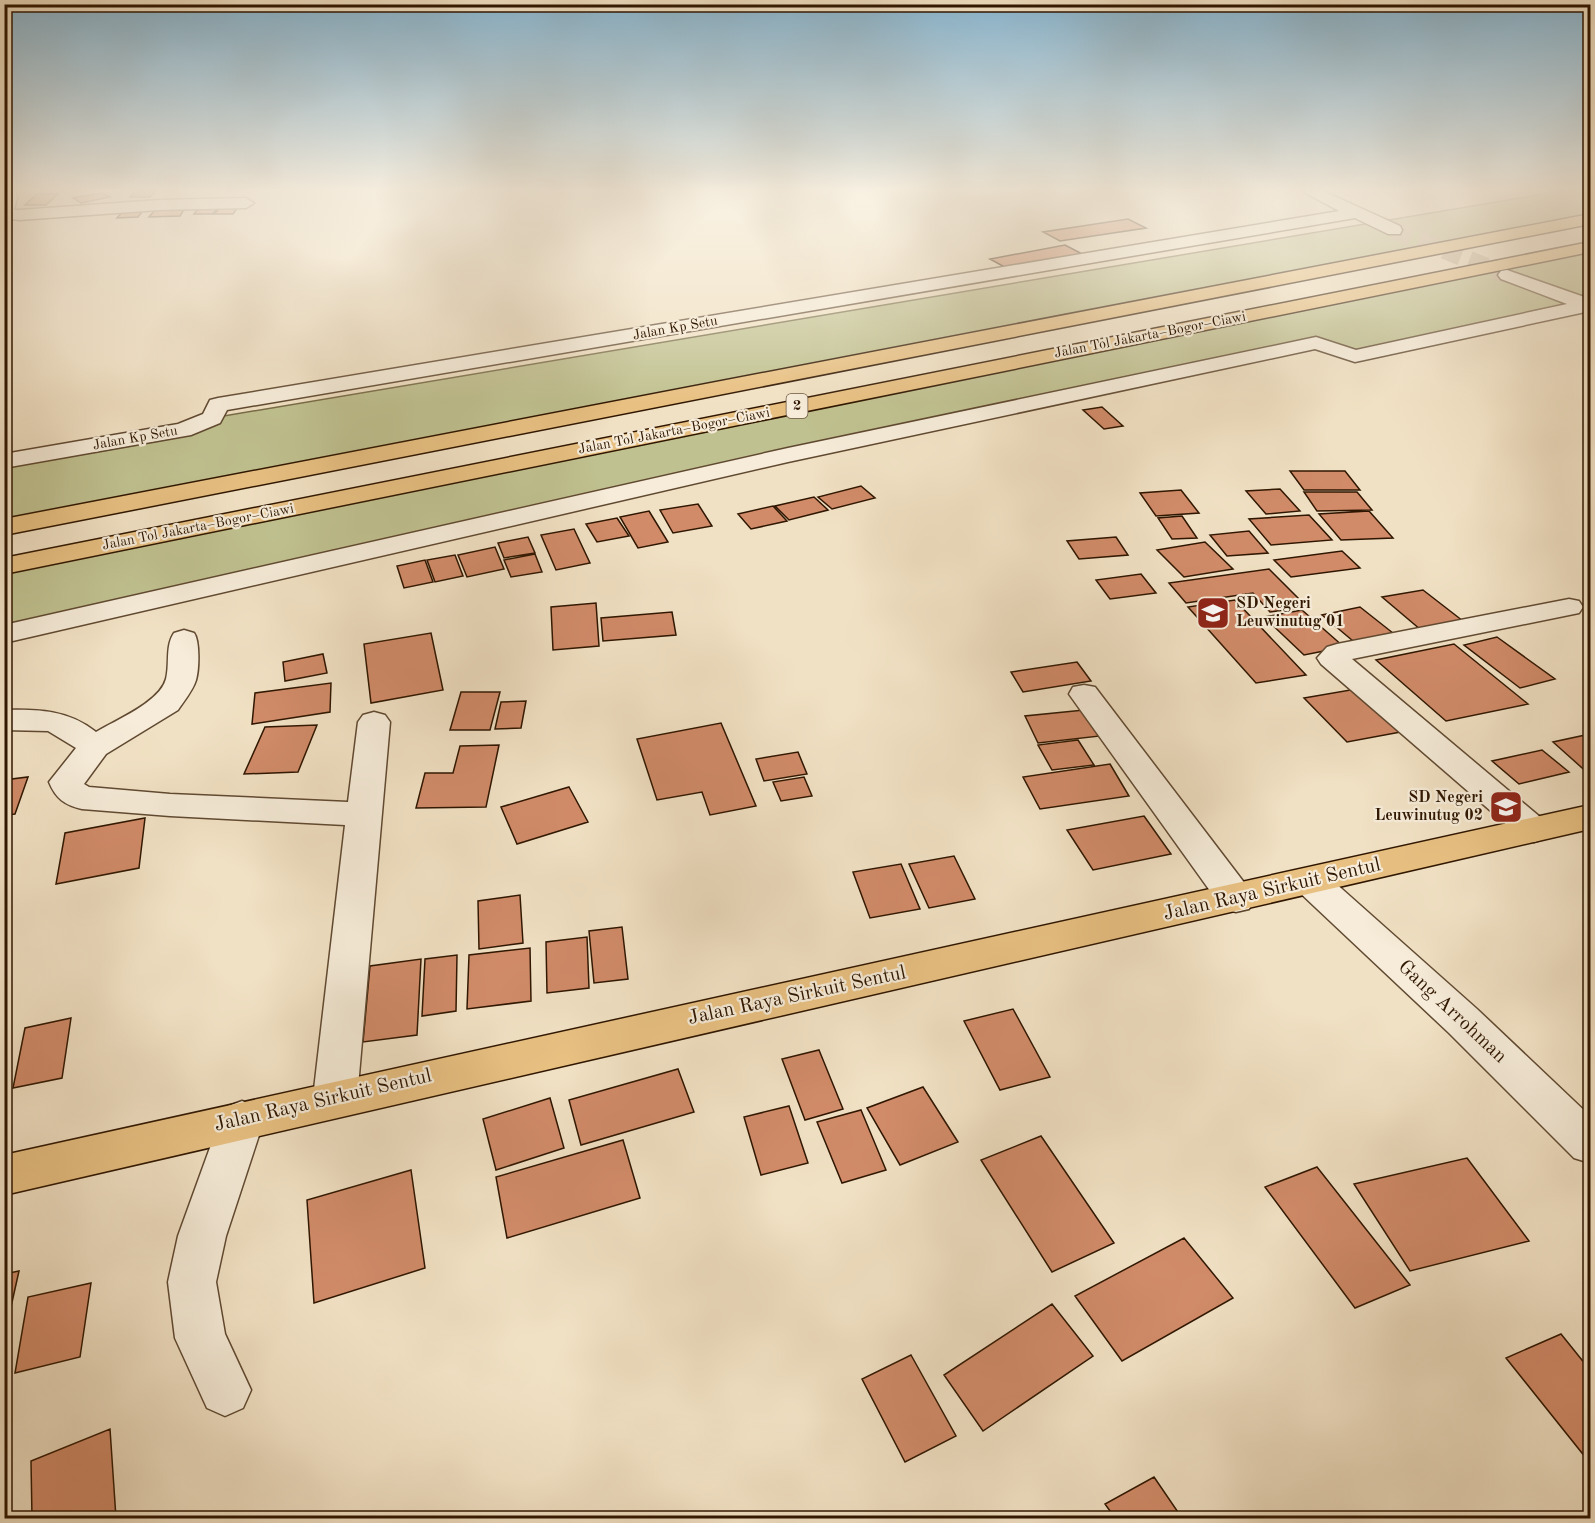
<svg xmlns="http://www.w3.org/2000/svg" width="1595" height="1523" font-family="'Old Standard TT',serif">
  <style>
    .green { fill: #c0c190; stroke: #786c48; stroke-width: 1.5 }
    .building { fill: #d18b69; stroke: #2f1600; stroke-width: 1.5 }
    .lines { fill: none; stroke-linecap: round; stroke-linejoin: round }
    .minor-tunnel { stroke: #cab89d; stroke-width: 18; stroke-dasharray: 18 9; stroke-linecap: butt }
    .minor-casing { stroke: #604931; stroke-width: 3 }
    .primary-casing { stroke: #2f1600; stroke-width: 3 }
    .motorway-casing { stroke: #2f1600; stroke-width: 3 }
    .minor { fill: #f6ecd9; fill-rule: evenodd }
    .primary { fill: #e8c082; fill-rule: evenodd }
    .motorway { fill: #e8c082; fill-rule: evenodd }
    .labels { text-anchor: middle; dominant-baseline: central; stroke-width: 4.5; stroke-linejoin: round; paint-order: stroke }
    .far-street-label { font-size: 14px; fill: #2f1600; stroke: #f6ecd9 }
    .shield { fill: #f6ecd9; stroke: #6b5641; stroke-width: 1.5 }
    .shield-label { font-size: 15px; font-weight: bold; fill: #2f1600 }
    .poi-label { font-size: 16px; font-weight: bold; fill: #2f1600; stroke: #f6ecd9; text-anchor: start }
    .near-street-label { font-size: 20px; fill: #2f1600; stroke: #f6ecd9 }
  </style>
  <rect width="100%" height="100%" fill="#f1e1c4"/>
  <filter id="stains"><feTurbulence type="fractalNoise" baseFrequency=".00333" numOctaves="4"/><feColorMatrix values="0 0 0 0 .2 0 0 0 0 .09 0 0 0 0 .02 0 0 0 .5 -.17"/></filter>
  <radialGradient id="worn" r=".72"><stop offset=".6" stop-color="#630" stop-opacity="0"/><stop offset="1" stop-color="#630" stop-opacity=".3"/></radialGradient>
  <!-- green -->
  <path class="green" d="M 1568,190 L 1590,190 L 1590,219 L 5,527 L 5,462 L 212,418 Z
    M 1590,247 L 1590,305 L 1355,356 L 1316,343 L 5,634 L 4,566 Z"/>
  <!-- building -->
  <path class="building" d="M 137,190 L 157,190 L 150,197 L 130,197 Z
    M 102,193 L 110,197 L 81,203 L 73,198 Z
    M 37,194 L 58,194 L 46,205 L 25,205 Z
    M 187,205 L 180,216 L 149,217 L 158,206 Z
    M 218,207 L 213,214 L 194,214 L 199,208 Z
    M 238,207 L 233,214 L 214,214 L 220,208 Z
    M 145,208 L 138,217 L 117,218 L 125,209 Z
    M 1128,219 L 1146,228 L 1060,241 L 1043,232 Z
    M 1065,245 L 1086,256 L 1010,270 L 990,259 Z
    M 1102,407 L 1123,426 L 1104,429 L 1083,410 Z
    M 1290,471 L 1345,471 L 1360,490 L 1304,490 Z
    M 861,486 L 875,498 L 832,509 L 818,497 Z
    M 1280,489 L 1300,511 L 1266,514 L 1246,491 Z
    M 1181,490 L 1199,513 L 1156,516 L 1140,493 Z
    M 1304,492 L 1357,492 L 1372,510 L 1317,511 Z
    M 814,497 L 828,510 L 789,520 L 775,506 Z
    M 698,504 L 712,526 L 673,533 L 660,510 Z
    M 773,506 L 787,521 L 751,529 L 738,514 Z
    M 649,511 L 668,542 L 638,548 L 620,517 Z
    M 1369,511 L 1393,538 L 1341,540 L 1319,514 Z
    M 1309,515 L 1332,540 L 1271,545 L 1249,519 Z
    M 1182,516 L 1197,538 L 1172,539 L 1158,518 Z
    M 617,518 L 629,536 L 597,542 L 586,524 Z
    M 574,529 L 590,563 L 556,570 L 541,535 Z
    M 1249,531 L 1268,553 L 1227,556 L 1210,535 Z
    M 528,537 L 535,553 L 504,558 L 498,543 Z
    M 1116,537 L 1128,555 L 1079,559 L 1067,541 Z
    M 1205,542 L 1233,569 L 1184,577 L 1157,550 Z
    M 495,547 L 504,569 L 467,577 L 458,555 Z
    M 1342,551 L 1360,568 L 1291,577 L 1274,560 Z
    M 535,554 L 542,572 L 511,577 L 504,560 Z
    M 455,555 L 463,576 L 435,582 L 427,560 Z
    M 425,560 L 433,582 L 404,588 L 397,566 Z
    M 1269,569 L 1307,607 L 1270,612 L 1253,593 L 1186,603 L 1169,583 Z
    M 1141,574 L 1156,593 L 1110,599 L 1096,580 Z
    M 1423,590 L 1463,621 L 1421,630 L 1382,597 Z
    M 1235,600 L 1306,675 L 1256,683 L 1188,607 Z
    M 596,603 L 599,646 L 553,650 L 551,607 Z
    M 1360,607 L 1398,637 L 1359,646 L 1322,615 Z
    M 1302,610 L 1344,647 L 1304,655 L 1264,617 Z
    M 672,612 L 676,635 L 603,641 L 601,618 Z
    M 431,633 L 443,690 L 371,703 L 364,644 Z
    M 1497,637 L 1555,679 L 1520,688 L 1464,645 Z
    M 1454,644 L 1528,704 L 1446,721 L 1376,660 Z
    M 323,654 L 327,673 L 285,681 L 283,662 Z
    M 1077,662 L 1091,681 L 1023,692 L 1011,672 Z
    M 331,683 L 330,712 L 252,724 L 255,693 Z
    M 1362,688 L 1406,731 L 1347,742 L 1304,698 Z
    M 461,692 L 500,692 L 490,730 L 450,730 Z
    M 526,701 L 521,728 L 495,729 L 501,702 Z
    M 1094,709 L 1109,735 L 1038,743 L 1025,716 Z
    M 721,723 L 756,806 L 710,815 L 702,792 L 657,800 L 637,739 Z
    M 317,725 L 298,772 L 244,774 L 265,727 Z
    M 1590,734 L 1590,775 L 1553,742 Z
    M 1078,740 L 1094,765 L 1052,770 L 1038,745 Z
    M 499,745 L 486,807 L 416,808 L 425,773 L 453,773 L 460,746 Z
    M 1542,750 L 1569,772 L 1519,784 L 1492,761 Z
    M 798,752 L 807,774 L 764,781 L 756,759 Z
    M 1110,764 L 1129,796 L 1040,809 L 1023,777 Z
    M 28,777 L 15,814 L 4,815 L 4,780 Z
    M 804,777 L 812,796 L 781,801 L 773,782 Z
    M 569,787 L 588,822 L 517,844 L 501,807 Z
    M 1144,816 L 1171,854 L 1093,870 L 1067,830 Z
    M 145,818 L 139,868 L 56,884 L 65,833 Z
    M 954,856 L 975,899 L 929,908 L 909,864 Z
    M 901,864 L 920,909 L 870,918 L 853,872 Z
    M 520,895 L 523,943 L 479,949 L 478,901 Z
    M 622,927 L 628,979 L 594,983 L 589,931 Z
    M 587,937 L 589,988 L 547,993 L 546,942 Z
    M 530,948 L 531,1001 L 467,1009 L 469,955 Z
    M 457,955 L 456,1011 L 422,1016 L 425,959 Z
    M 421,959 L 417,1035 L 363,1042 L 370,966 Z
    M 1013,1009 L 1050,1077 L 1000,1090 L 964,1021 Z
    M 71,1018 L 62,1078 L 13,1088 L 25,1028 Z
    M 819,1050 L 843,1109 L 805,1120 L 782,1059 Z
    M 678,1069 L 694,1112 L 581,1145 L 569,1100 Z
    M 923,1087 L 958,1142 L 900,1165 L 867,1108 Z
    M 550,1098 L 564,1148 L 496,1170 L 483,1119 Z
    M 789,1106 L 808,1163 L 761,1175 L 744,1117 Z
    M 861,1110 L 886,1170 L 842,1183 L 817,1122 Z
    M 1041,1136 L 1114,1243 L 1052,1272 L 981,1160 Z
    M 623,1140 L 640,1198 L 507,1238 L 496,1177 Z
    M 1467,1158 L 1529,1241 L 1410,1271 L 1354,1184 Z
    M 1317,1167 L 1410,1285 L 1355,1308 L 1265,1187 Z
    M 411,1170 L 425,1268 L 314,1303 L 307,1200 Z
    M 1184,1238 L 1233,1298 L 1122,1361 L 1075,1296 Z
    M 19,1271 L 4,1338 L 4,1274 Z
    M 91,1283 L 80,1357 L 15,1373 L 28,1297 Z
    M 1052,1304 L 1093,1356 L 983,1431 L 944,1375 Z
    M 1561,1334 L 1590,1370 L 1590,1463 L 1506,1358 Z
    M 911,1355 L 956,1436 L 905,1462 L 862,1379 Z
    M 110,1429 L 116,1518 L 32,1518 L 31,1461 Z
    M 1154,1477 L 1182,1518 L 1115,1518 L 1105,1504 Z"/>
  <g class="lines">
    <!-- minor-tunnel -->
    <path class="minor-tunnel" d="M 1394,230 L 1507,275"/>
    <defs>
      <path id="minor" d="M 4,190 L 15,190 L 17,198 L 14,210 L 19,210 L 159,200 L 246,198 L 254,203 L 246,208 L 159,210 L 19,220 L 4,218 Z
        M 1300,190 L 1321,190 L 1400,226 L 1402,230 L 1400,234 L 1388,234 L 1355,218 L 227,410 L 220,423 L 191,435 L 4,468 L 4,454 L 178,424 L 203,414 L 210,400 L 218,398 L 1339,211 Z
        M 1507,270 L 1590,299 L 1590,311 L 1355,362 L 1315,349 L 788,462 L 4,643 L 4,625 L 788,448 L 1316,337 L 1356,350 L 1567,304 L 1501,279 L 1498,275 L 1501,271 Z
        M 1569,599 L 1579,601 L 1583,607 L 1579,613 L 1352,659 L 1546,822 L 1552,830 L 1546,838 L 1534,842 L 1522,838 L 1321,664 L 1317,658 L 1327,647 L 1337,644 Z
        M 184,630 L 194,633 C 200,641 199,670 196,680 C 193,690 184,701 178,710 L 106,754 L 84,784 L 89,787 L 170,794 L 348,802 L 358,722 L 363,715 L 374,712 L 385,715 L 390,722 L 357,1098 L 350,1111 L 335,1116 L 320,1111 L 313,1098 L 345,825 L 170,816 L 82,809 C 65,805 56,799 49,782 L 76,748 L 48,731 L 4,730 L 4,710 C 38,709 69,710 96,732 C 116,720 160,702 166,679 C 170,664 165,646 174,633 Z
        M 1084,685 L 1095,687 L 1249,889 L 1255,899 L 1249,909 L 1236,912 L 1223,909 L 1069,694 L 1073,687 Z
        M 1311,869 L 1324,873 L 1477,1009 L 1590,1116 L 1590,1163 L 1574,1158 L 1449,1033 L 1298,891 L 1293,882 L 1298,873 Z
        M 242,1101 L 258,1107 L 264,1120 L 226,1236 L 216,1282 L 225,1334 L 251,1390 L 243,1408 L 225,1416 L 207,1408 L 175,1338 L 168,1282 L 178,1236 L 220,1120 L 226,1107 Z"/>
      <path id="primary" d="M 1590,805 L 1590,829 L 4,1195 L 4,1155 Z"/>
      <path id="motorway" d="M 1590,214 L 1590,224 L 4,535 L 4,519 Z
        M 1590,242 L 1590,252 L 4,574 L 4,558 Z"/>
    </defs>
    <!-- minor casing -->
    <use href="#minor" class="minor-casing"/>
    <!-- primary casing -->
    <use href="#primary" class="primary-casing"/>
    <!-- motorway casing -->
    <use href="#motorway" class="motorway-casing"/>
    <!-- minor -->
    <use href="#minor" class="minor"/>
    <!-- primary -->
    <use href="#primary" class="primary"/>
    <!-- motorway -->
    <use href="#motorway" class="motorway"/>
  </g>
  <!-- sky -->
  <linearGradient id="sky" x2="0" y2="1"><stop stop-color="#89b8d4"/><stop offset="0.47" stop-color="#f9f2e4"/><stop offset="1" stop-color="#f9f2e4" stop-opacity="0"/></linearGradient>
  <rect width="1595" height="404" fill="url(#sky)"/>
  <!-- icons -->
  <defs>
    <symbol id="school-square" viewBox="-11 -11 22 22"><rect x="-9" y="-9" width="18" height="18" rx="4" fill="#8f2418" stroke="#f6ecd9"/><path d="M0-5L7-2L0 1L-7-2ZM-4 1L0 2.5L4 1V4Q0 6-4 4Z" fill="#fff"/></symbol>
  </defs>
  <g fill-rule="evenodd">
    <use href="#school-square" x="1194" y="594" width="38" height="38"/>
    <use href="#school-square" x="1487" y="788" width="38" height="38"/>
  </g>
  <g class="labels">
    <!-- far-street labels -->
    <g class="far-street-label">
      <text transform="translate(675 328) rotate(-10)">Jalan Kp Setu</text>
      <text transform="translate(1150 335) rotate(-11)">Jalan Tol Jakarta–Bogor–Ciawi</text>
      <text transform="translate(674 431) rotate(-11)">Jalan Tol Jakarta–Bogor–Ciawi</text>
      <text transform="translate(135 438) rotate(-10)">Jalan Kp Setu</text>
      <text transform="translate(198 527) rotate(-11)">Jalan Tol Jakarta–Bogor–Ciawi</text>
    </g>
    <!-- shield labels -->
    <rect class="shield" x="786.5" y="394" width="21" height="24" rx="4.5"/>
    <g class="shield-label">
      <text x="797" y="406">2</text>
    </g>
    <!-- poi labels -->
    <g class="poi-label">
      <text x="1236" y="604">SD Negeri<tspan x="1236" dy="18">Leuwinutug 01</tspan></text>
      <text x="1483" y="798" text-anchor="end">SD Negeri<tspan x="1483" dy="18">Leuwinutug 02</tspan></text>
    </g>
    <!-- near-street labels -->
    <g class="near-street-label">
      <text transform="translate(1272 890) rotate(-13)">Jalan Raya Sirkuit Sentul</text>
      <text transform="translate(797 996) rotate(-12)">Jalan Raya Sirkuit Sentul</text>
      <text transform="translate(1452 1012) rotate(43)">Gang Arrohman</text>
      <text transform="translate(323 1101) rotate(-13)">Jalan Raya Sirkuit Sentul</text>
    </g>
  </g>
  <!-- margin -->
  <rect width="1595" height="1523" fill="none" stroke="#f1e1c4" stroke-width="24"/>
  <rect x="6" y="6" width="1583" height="1511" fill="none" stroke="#2f1600" stroke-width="3"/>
  <rect x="12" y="12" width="1571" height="1499" fill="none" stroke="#2f1600" stroke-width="1.5"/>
  <rect width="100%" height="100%" filter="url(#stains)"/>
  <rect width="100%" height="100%" fill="url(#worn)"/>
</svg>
